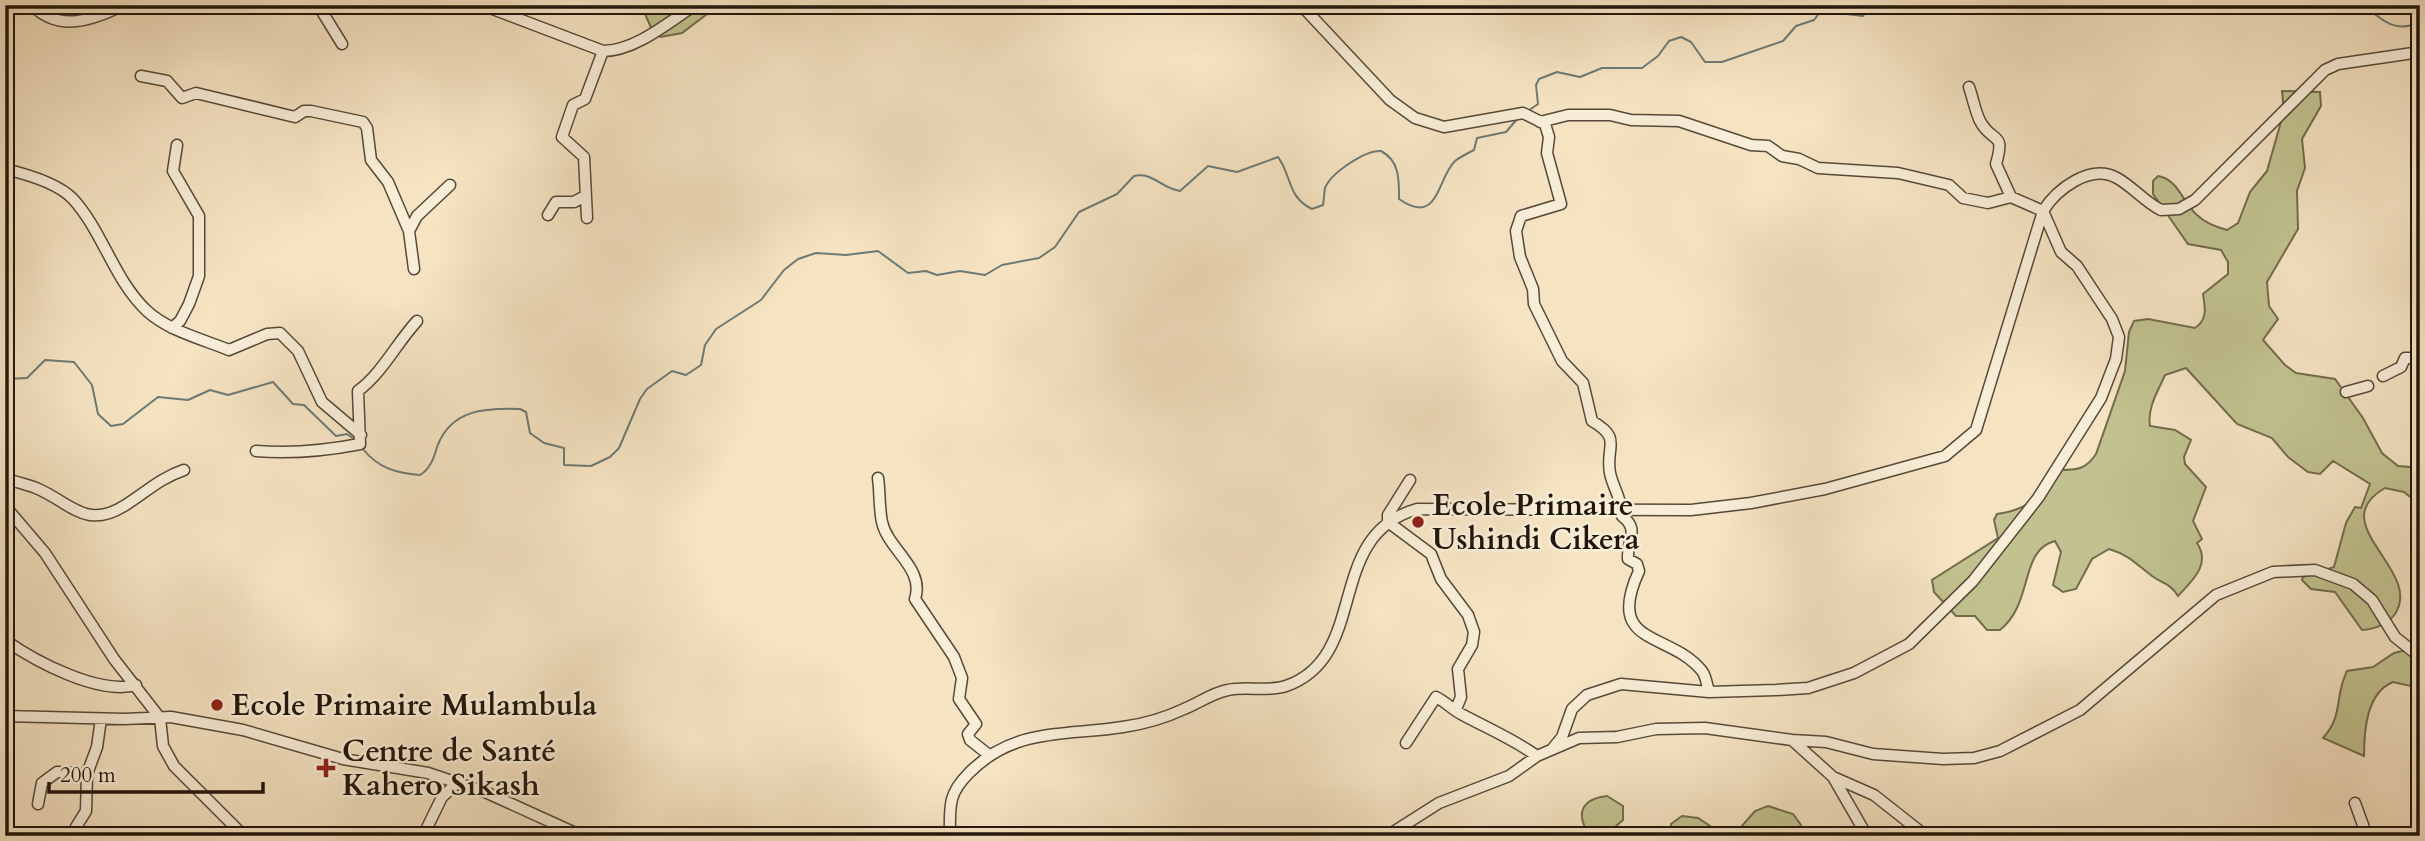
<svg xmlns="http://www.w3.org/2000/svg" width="2425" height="841" font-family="Cardo,serif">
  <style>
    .green { fill: #c1c28f; stroke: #726c4d; stroke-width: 2 }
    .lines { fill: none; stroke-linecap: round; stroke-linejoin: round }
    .stream { stroke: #6c7a74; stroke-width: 2 }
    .minor-casing { stroke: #574939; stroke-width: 13 }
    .minor { stroke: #f8edd7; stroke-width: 10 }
    .poi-dot { fill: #8f2418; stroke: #f8edd7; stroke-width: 2.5 }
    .labels { text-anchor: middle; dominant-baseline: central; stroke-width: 5; stroke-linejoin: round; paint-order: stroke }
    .poi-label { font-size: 30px; font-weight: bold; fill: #22160b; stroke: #f8edd7; text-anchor: start }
  </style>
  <rect width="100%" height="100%" fill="#f5e3c2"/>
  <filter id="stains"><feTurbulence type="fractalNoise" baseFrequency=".00286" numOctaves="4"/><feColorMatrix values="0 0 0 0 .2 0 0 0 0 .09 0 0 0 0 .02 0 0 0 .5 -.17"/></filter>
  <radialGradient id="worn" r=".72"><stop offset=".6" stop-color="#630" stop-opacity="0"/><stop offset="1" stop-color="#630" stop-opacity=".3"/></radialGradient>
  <!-- green -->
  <path class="green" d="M 641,5 L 719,5 L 682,33 L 661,37 L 653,32 Z
    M 2282,91 L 2320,92 L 2321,106 L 2302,139 L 2305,168 L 2297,191 L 2298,229 L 2267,282 L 2269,306 L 2278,319 L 2263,340 L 2285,365 L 2296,373 L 2335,379 L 2363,418 L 2382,453 L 2398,466 L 2411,467 L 2420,473 L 2420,505 L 2404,492 L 2385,488 C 2322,524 2424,570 2395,614 C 2387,625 2375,629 2362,630 L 2335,592 L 2311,589 L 2302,580 L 2303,577 L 2334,567 L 2346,523 L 2355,507 L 2361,508 L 2370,484 L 2333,461 L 2320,474 L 2308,472 L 2288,457 L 2272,438 L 2237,424 L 2186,368 L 2165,375 C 2158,391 2147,408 2150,426 L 2175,430 L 2191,440 L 2184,457 L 2185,464 L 2206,487 L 2193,521 L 2202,539 L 2197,543 C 2211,564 2193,580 2178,596 C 2170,583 2163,584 2152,576 C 2136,564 2129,555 2109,549 L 2092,559 L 2076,589 L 2063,592 L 2053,585 L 2061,552 L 2055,541 C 2019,550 2034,603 2000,630 L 1987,630 L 1975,616 L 1956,616 L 1934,592 L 1932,580 L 1998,538 L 1994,520 L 1997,514 C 2032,509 2037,497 2056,470 C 2075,470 2085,471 2096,454 L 2125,371 L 2129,332 L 2134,321 L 2148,319 L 2195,328 C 2208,320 2205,307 2203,294 L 2228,274 L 2228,262 L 2221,250 L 2188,244 L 2153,194 L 2153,181 L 2158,176 C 2178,179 2183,203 2197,215 C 2205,223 2216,227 2227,230 L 2238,223 L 2250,192 L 2267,171 L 2284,111 Z
    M 2407,650 L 2420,652 L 2420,688 L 2393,682 C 2366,693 2364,732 2364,756 L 2323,738 C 2344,715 2334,697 2347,671 L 2373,667 L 2394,653 Z
    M 1607,796 L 1623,806 L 1623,820 L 1609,832 L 1611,836 L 1590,836 C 1575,814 1581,799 1607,796 Z
    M 1768,806 L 1793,814 L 1801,825 L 1798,836 L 1733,836 L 1755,811 Z
    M 1682,816 L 1698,818 L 1710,826 L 1708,833 L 1704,836 L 1671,836 L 1671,824 Z"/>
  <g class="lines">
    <!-- stream -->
    <path class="stream" d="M 2364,5 C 2381,20 2396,34 2420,22
      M 1528,111 L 1538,104 L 1536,85 L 1539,79 L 1557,72 L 1580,77 L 1602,68 L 1642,68 L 1658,56 L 1669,41 L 1681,37 L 1691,42 L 1705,62 L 1722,62 L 1783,41 L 1796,26 L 1814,20 L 1821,11 L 1863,16 L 1870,5
      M 5,379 L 27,378 L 45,360 L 74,362 L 92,385 L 98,414 L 111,426 L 123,424 L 158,397 L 188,400 L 210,390 L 228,395 L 273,382 L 293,404 L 304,405 L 336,436 L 347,434 L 355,440
      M 363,449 C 378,468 396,473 420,475 C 430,469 434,458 437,447 C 451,409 485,408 520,409 L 526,412 L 530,433 L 544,443 L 564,448 L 564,465 L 591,466 L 610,457 L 619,448 L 640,399 L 647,389 L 672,371 L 686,375 L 701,365 L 705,345 L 716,329 L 761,300 L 784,270 L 798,259 L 816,253 L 846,255 L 878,251 L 908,273 L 926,271 L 937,275 L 960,271 L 985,275 L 1002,265 L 1039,258 L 1055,247 L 1079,212 L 1117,194 L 1134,176 C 1152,171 1162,189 1180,191 L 1208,166 L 1237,172 L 1278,157 C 1292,176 1287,197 1312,209 L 1323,205 C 1324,200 1324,193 1325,188 C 1331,173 1365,150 1381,151 C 1400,161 1399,180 1399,199 C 1439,227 1437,178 1455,161 C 1460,157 1468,153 1474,150 L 1477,138 L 1506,132 L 1518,118
      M 2155,836 L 2159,828"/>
    <defs>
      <path id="minor" d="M 32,5 C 59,33 93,20 124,5
        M 318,5 L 342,44
        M 482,5 L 603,51 C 635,51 669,22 695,5
        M 1301,5 L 1390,100 L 1415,118 L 1444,127 L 1523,113 L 1545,124 L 1549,137 L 1547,153 L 1561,204 L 1521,216 L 1516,231 L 1520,257 L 1533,289 L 1534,304 L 1562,361 L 1583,383 L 1592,421 C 1623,439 1605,446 1610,473 C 1613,488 1622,499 1622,516 C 1640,530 1627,539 1628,559 L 1637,564 L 1639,571 C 1604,647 1670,631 1702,671 C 1706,676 1707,685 1709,692
        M 141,76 L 167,81 L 182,98 L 196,93 L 295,117 L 304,111 L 311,111 L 363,122 L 367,128 L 371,160 L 388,182 L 409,231
        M 1969,87 C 1973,98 1975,111 1980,121 C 1992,144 2006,130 1996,164 L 2011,197
        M 1540,122 L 1568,115 L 1610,115 L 1631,120 L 1679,121 L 1751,145 L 1768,146 L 1782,156 L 1799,159 L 1818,168 L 1898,173 L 1949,185 L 1963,198 L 1988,203 L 2011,197 L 2043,211 L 2061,252 L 2077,266 L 2112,319 L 2119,337 L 2116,359 L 2101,398 L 2038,498 L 1973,581 L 1909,644 L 1854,673 L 1808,688 L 1776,690 L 1709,692 L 1621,684 L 1587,695 L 1572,709 L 1562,737 L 1553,748
        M 5,169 C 26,174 58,183 73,199 C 103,232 114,280 147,311 C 169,331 202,339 229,350 L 267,334 L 280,333 L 298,351 L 322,402 L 361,435
        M 548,215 L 556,202 L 574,202 L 585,196
        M 587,218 L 584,157 L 562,137 L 573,105 L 585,99 L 603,51
        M 414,269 L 409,231 L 417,216 L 450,185
        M 172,328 L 180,321 L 189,304 L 199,276 L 199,216 L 173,171 L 177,145
        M 2383,376 L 2401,367 L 2405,358 L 2420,358
        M 2346,392 L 2368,386
        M 256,451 C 293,454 324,451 360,444 L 358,391 C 383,372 396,344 417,321
        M 5,478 C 15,482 26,484 36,488 C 70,502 85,530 124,506 C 145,493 160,478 184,470
        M 878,478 C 880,492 879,508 882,522 C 888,550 925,568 915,599 L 954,657 L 962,678 L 959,699 L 976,724 L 968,734 L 970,740 L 989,755
        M 5,506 L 45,553 L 114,659 L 160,718 L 163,746 L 174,766 L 244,836
        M 1388,522 L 1431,554 L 1441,579 L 1468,615 L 1474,632 L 1472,645 L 1458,669 L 1461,697 L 1456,709
        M 1388,522 L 1388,515 L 1410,480
        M 5,640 C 36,662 99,695 136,685
        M 5,716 L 124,719 L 171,717 L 243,730 L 343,759 L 428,773 L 485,792 L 582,836
        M 1792,740 L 1833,777 L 1874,795 L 1926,836
        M 1406,743 L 1436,697 C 1446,702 1454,711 1463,715 C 1489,729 1513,739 1537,756
        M 1833,777 L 1867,836
        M 2355,803 L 2367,836
        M 38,804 L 42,783 L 57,772 L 87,774
        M 78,836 L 76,827 L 86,811 L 87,774 L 97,747 L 101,719
        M 423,836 L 442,797 L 458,782
        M 950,836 C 950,823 949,811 952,799 C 955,788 962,780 969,773 C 1014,727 1066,736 1123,727 C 1144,724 1165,718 1184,709 C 1199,703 1212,693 1228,690 C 1246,686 1268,692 1286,686 C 1371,656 1323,536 1417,509 L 1691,510 L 1751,503 L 1825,489 L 1945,456 L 1976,430 L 2043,211 C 2056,190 2090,163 2117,178 C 2133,187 2145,202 2161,210 L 2179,209 L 2195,200 L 2325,70 L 2338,64 L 2420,52
        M 1250,836 L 1278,836
        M 1387,836 L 1439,803 L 1509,776 L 1537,756 L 1579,738 L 1617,737 L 1656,729 L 1705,728 L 1792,740 L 1826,742 L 1873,754 L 1943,759 L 1974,758 L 2000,751 L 2080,710 L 2216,595 L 2273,572 L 2315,570 L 2353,584 L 2372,600 L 2395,637 L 2420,657"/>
    </defs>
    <!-- minor casing -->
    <use href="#minor" class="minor-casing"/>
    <!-- minor -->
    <use href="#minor" class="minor"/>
  </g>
  <!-- markers -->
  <g class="poi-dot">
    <circle cx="1418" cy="522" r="7"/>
    <circle cx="217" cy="705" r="7"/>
    <path d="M322.5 757.5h7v7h7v7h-7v7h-7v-7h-7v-7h7z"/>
  </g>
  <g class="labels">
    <!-- poi labels -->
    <g class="poi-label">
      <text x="1432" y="505">Ecole Primaire<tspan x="1432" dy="34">Ushindi Cikera</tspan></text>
      <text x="231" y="705">Ecole Primaire Mulambula</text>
      <text x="342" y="751">Centre de Santé<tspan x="342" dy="34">Kahero Sikash</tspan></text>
    </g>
  </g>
  <!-- margin -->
  <rect width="2425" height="841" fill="none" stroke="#f5e3c2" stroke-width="28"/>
  <rect x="7" y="7" width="2411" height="827" fill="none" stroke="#22160b" stroke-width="3.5"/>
  <rect x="14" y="14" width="2397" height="813" fill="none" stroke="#22160b" stroke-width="2"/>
  <!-- scale -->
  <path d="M49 782v10h214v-10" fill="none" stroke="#22160b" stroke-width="3.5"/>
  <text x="60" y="782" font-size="21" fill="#22160b" stroke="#f8edd7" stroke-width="5" paint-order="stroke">200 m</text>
  <rect width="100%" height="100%" filter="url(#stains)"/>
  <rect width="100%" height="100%" fill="url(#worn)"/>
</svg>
